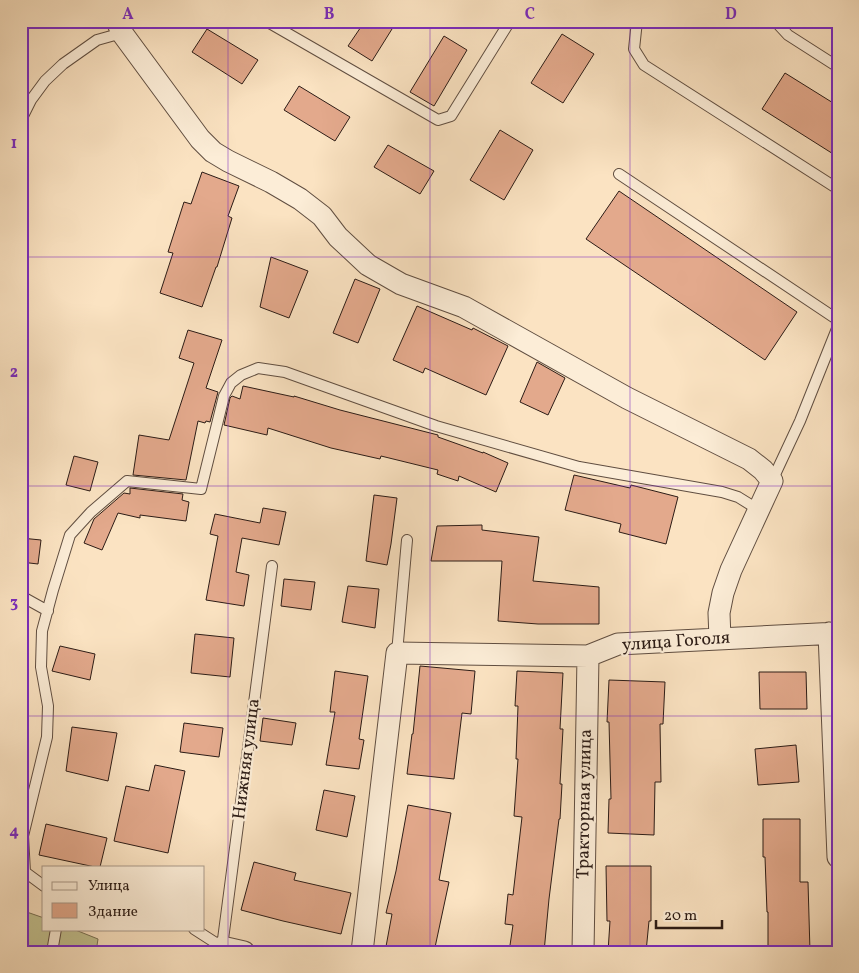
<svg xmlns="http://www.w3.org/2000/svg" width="859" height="973" font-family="Vollkorn,serif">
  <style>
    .green { fill: #c3c290; stroke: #786f53 }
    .building { fill: #e3a98c; stroke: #2c1c16 }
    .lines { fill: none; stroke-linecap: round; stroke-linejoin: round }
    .service-casing { stroke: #604e41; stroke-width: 12 }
    .minor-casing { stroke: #604e41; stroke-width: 23 }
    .service { stroke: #fcedd7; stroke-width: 10 }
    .minor { stroke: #fcedd7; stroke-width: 21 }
    .grid { fill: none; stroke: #7b2cbf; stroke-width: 1; stroke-opacity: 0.55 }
    .labels { text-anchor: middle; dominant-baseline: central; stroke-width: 4.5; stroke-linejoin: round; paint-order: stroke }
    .street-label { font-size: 18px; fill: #2c1c16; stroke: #fcedd7 }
    .neatline { fill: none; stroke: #7b2cbf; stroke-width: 2 }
    .grid-label { font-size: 16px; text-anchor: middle; font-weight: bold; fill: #7b2cbf }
  </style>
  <rect width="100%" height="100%" fill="#fbe3c2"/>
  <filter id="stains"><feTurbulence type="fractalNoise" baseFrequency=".004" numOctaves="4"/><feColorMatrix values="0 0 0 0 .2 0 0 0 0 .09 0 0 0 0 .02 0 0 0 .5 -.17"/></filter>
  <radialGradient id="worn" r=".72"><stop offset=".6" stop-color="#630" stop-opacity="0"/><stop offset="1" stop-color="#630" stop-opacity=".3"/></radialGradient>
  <!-- green -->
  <path class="green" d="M 21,910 L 44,918 L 44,929 L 73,929 L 98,939 L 96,952 L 21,952 Z"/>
  <!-- building -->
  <path class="building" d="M 365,21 L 397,21 L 372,61 L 348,46 Z
    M 207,29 L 258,60 L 242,84 L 192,52 Z
    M 562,34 L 594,54 L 563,103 L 531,83 Z
    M 444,36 L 467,50 L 434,106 L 410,92 Z
    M 785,73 L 838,106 L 838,157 L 762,109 Z
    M 299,86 L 350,117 L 335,141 L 284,110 Z
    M 500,130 L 533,150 L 504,200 L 470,180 Z
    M 388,145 L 434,171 L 420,194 L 374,167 Z
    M 202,172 L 239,186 L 228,216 L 232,218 L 217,267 L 216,267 L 202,307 L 160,293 L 173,253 L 168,252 L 184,202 L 191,204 Z
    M 619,191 L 797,312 L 765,360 L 586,239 Z
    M 271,257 L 308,271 L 289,318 L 260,307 Z
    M 355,279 L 380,289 L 358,343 L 333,333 Z
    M 417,306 L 472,330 L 473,328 L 508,346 L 486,395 L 425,368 L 423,373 L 393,360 Z
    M 188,330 L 222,340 L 206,388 L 218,392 L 210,422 L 206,421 L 205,423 L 198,421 L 186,480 L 133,475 L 139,435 L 169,440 L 194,363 L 179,358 Z
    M 537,362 L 565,378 L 548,415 L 520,402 Z
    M 243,386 L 294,397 L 294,396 L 340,410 L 438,435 L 438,437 L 483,453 L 483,452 L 508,463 L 496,492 L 459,476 L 458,481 L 437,474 L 438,470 L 381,456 L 380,459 L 331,448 L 268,428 L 267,435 L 224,425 L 230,398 L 232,396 L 240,399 Z
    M 74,456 L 98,462 L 90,491 L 66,485 Z
    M 574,475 L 630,488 L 631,485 L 678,497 L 666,544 L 619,532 L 621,524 L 565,510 Z
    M 130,488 L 183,494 L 182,500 L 189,502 L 186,521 L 140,515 L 140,518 L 118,513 L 102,550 L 84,543 L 94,519 L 124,493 L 130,494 Z
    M 374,495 L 397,498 L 391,544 L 387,565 L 366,561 Z
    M 263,508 L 286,512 L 279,545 L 242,538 L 236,572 L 249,575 L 244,606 L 206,600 L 218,536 L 210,534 L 215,514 L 260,523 Z
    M 482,525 L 482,530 L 539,537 L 533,581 L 599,587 L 599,624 L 538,624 L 498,621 L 502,561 L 431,561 L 437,526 Z
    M 21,538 L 41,540 L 38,564 L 21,562 Z
    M 284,579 L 315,582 L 311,610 L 281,606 Z
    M 348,586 L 379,589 L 375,628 L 342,622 Z
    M 195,634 L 234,638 L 230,677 L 191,673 Z
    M 60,646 L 95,654 L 90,680 L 52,671 Z
    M 420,666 L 475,671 L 471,714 L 462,713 L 454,779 L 407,774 L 412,734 L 413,734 Z
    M 335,671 L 368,676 L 359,739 L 364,740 L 359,769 L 326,765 L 335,712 L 330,712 Z
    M 517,671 L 563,673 L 560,729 L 563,729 L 560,784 L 562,784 L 560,819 L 559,819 L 549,899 L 544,952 L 509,952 L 513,925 L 505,924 L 508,894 L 513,895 L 522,817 L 514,816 L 518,759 L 516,759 L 518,706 L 515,706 Z
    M 759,672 L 806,672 L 807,709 L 760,709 Z
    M 609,680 L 665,682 L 663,724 L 660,724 L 661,782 L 655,782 L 654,835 L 608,833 L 609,799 L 611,799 L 609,722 L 607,722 Z
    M 263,718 L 296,723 L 292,745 L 260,741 Z
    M 184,723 L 223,728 L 219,757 L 180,752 Z
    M 72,727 L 117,733 L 108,781 L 66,771 Z
    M 796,745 L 799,782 L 758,785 L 755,749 Z
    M 155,765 L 185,771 L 168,853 L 114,841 L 126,786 L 149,791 Z
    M 324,790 L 355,796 L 347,837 L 316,830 Z
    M 408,805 L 451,813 L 439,880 L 449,882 L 434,952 L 385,952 L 392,914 L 386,913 L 396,871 Z
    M 763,819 L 800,819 L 800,882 L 808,882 L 810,952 L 768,952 L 768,912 L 767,912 L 765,857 L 763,857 Z
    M 46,824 L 107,838 L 100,867 L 95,867 L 39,855 Z
    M 254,862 L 296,873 L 294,880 L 351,893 L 341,934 L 283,921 L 241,910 Z
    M 606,866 L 651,866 L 651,921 L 649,921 L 646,952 L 608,952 L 610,921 L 607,921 Z"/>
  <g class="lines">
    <defs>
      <path id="service" d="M 266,21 L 438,120 L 451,116 L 510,21
        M 637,21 L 634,49 L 644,65 L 838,189
        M 775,21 L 788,35 L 838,67
        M 21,120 L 31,100 L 45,81 L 63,64 L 97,40 L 122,33
        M 619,174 L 838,320
        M 772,481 L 800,421 L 838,326
        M 21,596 L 48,611
        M 397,653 L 407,540
        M 44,886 L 25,872 L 23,836 L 47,737 L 48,706 L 41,667 L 42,631 L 53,590 L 70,535 L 91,512 L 127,481 L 201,489 L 224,396 L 231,383 L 241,375 L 258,368 L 285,372 L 436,426 L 579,467 L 722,492 L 738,497 L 759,510
        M 194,929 L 222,947 L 272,566
        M 52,952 L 56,929"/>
      <path id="minor" d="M 117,21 L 122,33 L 200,139 L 213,152 L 228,161 L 271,182 L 300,199 L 322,216 L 338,237 L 368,265 L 401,284 L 464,307 L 627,398 L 749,459 L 763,470 L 772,481 L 731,570 L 723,593 L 719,613 L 720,639
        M 829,633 L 838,857
        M 221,952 L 222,947 L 244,952
        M 362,952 L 397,653 L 588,656 L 618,644 L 838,633
        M 583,952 L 588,656"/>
    </defs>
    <!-- service casing -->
    <use href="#service" class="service-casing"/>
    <!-- minor casing -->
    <use href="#minor" class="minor-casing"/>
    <!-- service -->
    <use href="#service" class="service"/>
    <!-- minor -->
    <use href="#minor" class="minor"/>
  </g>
  <!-- grid -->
  <path class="grid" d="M 228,21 L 228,952M 430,21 L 430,952M 630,21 L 630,952M 21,257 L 838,257M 21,486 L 838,486M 21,716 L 838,716"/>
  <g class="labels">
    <!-- street labels -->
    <g class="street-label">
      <text transform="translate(676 642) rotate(-4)">улица Гоголя</text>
      <text transform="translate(247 759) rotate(-83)">Нижняя улица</text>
      <text transform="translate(585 804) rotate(-89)">Тракторная улица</text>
    </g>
  </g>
  <!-- margin -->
  <rect width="859" height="973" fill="none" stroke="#fbe3c2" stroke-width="55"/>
  <!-- legend -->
  <rect x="42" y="866" width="162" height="65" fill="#fcedd7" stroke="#a9998a"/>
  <rect x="52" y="882" width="25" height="8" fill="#fcedd7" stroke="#a9998a"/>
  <text x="88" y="890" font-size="15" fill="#2c1c16">Улица</text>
  <rect x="52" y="903" width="25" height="15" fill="#e3a98c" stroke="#a9998a"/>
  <text x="88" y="916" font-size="15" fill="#2c1c16">Здание</text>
  <!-- scale -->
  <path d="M656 920v8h66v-8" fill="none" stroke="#2c1c16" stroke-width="2.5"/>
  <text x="664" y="920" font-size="15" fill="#2c1c16" stroke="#fcedd7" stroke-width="4" paint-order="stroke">20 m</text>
  <rect x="28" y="28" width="804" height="918" class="neatline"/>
  <g class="grid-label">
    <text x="128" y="19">A</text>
    <text x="329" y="19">B</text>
    <text x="530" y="19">C</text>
    <text x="731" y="19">D</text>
    <text x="14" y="148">1</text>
    <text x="14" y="377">2</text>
    <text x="14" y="607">3</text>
    <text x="14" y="836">4</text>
  </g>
  <rect width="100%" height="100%" filter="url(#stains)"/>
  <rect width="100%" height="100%" fill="url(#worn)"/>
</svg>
